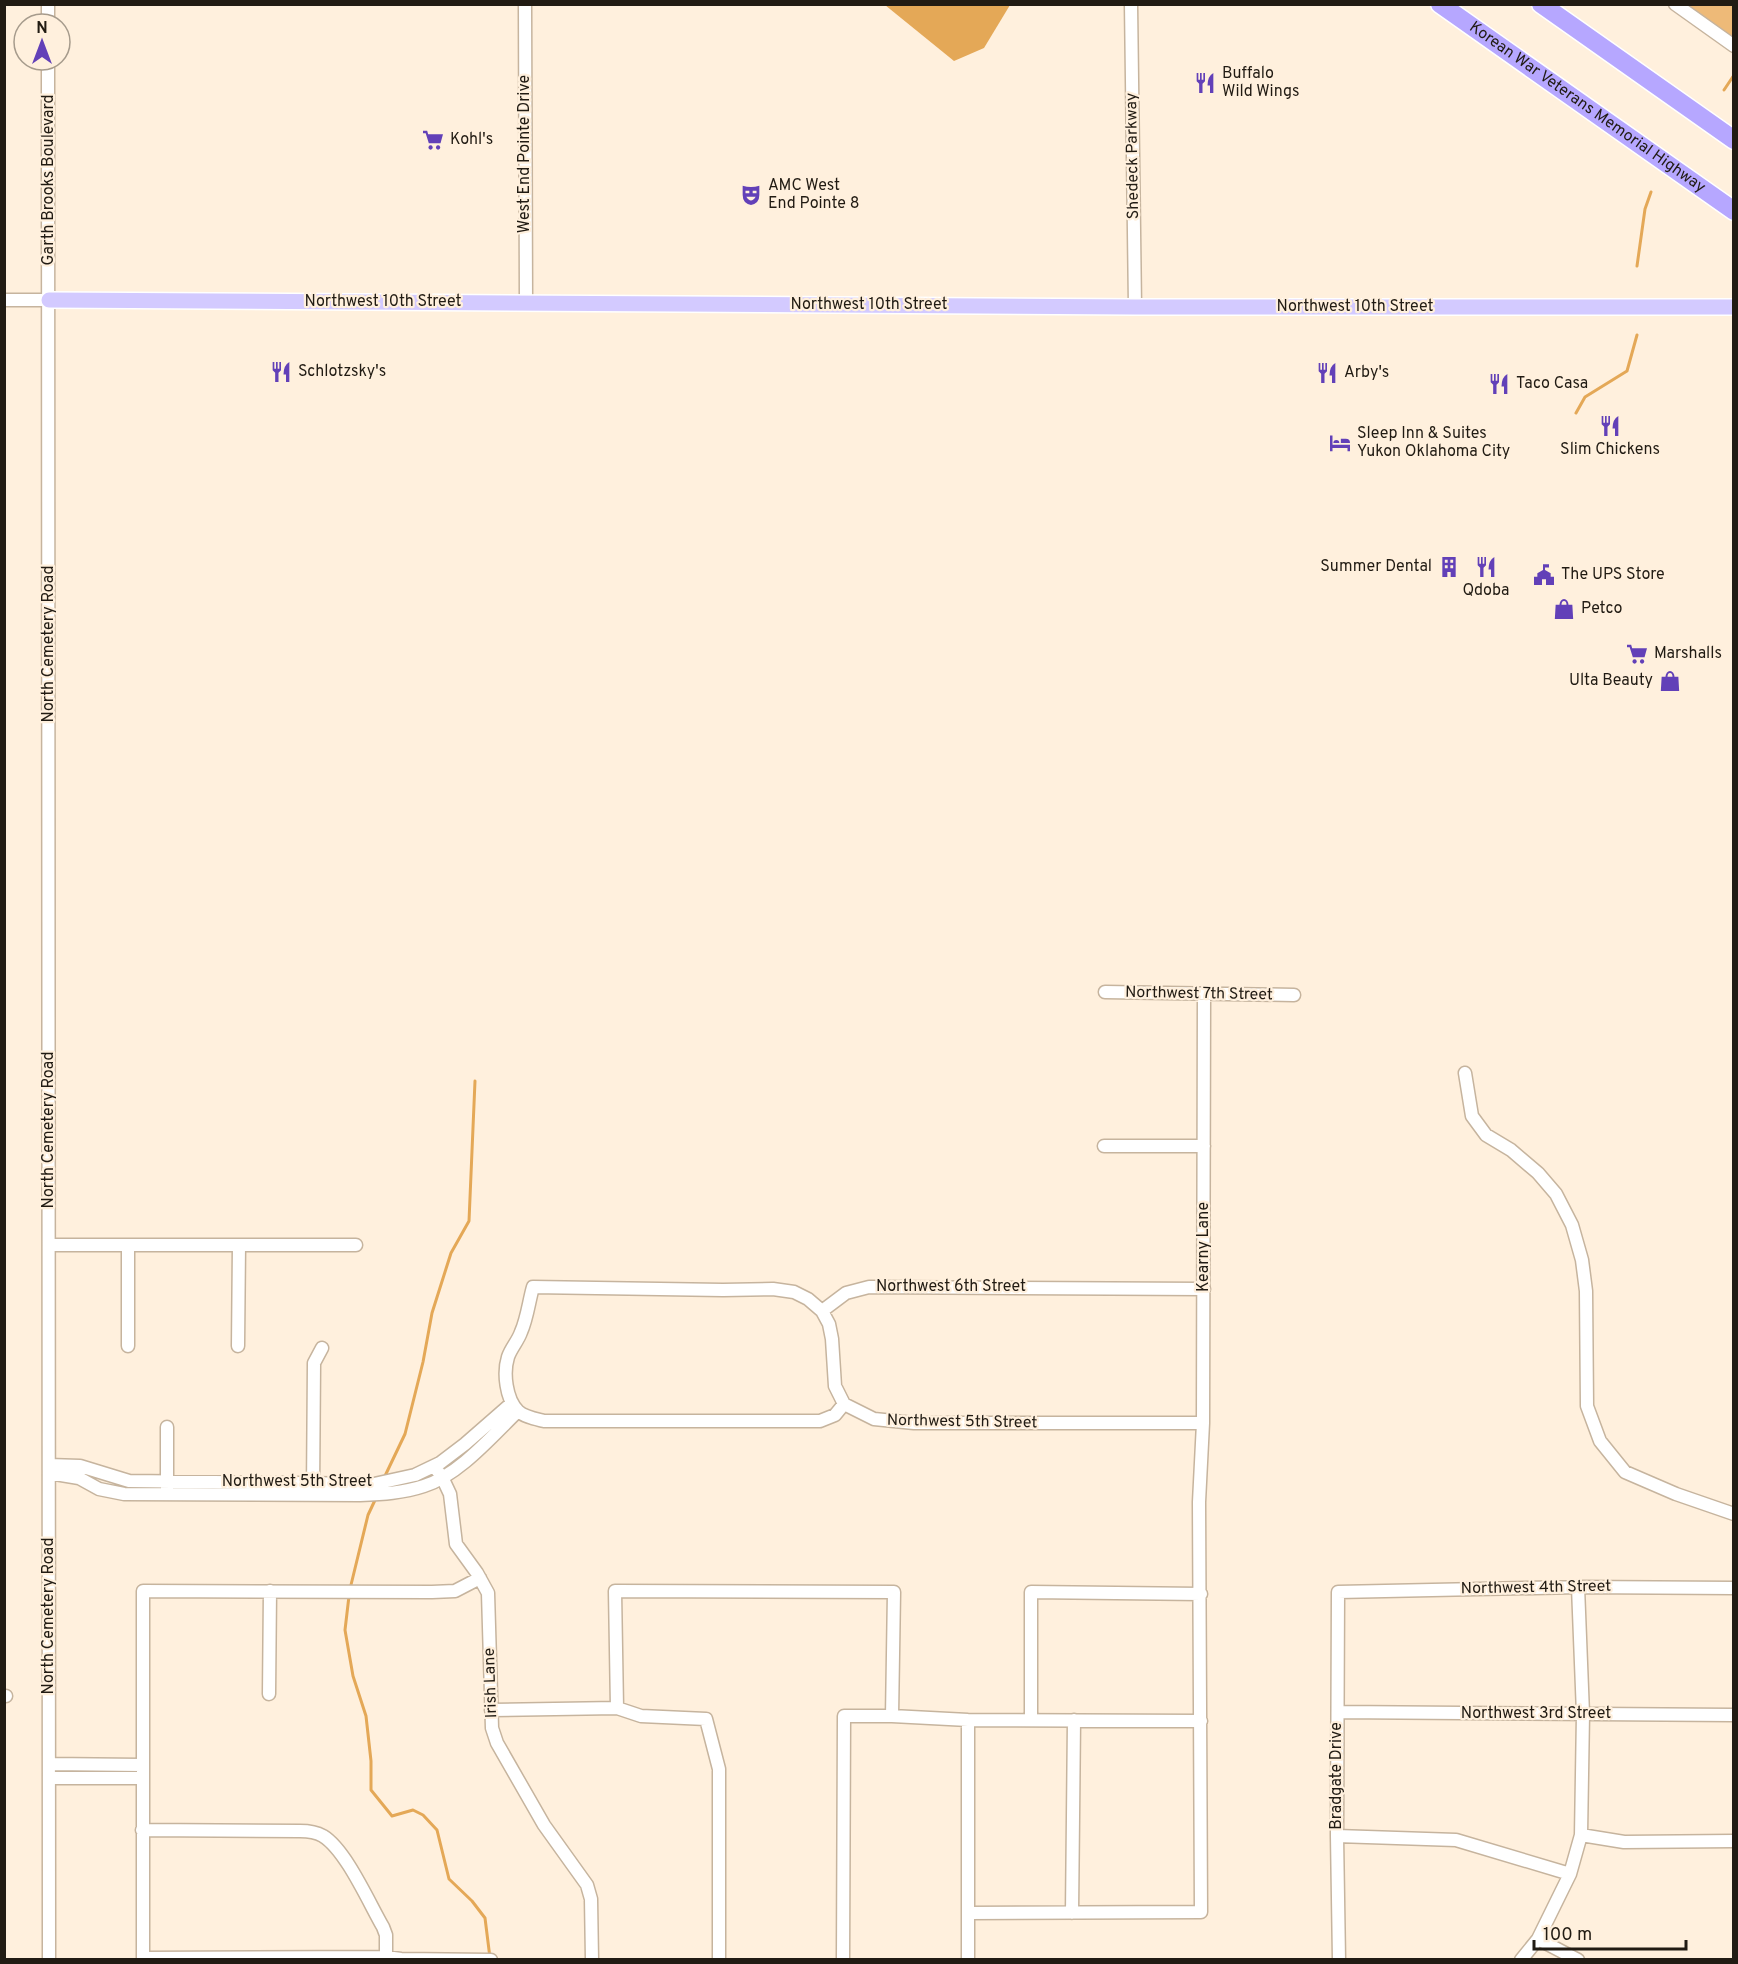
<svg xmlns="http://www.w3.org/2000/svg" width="1738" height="1964" font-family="Overpass,sans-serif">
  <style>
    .green { fill: #eeba78 }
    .water { fill: #e4a857 }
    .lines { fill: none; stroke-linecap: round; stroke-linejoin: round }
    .stream { stroke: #e4a857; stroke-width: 3 }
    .minor-casing { stroke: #c6b49e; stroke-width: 15 }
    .major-casing { stroke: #fff; stroke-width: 18 }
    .highway-casing { stroke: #fff; stroke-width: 21 }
    .minor { stroke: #fff; stroke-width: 12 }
    .major { stroke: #d3caff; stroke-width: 15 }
    .highway { stroke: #b6a7ff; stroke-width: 18 }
    .labels { text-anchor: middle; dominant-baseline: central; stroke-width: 4.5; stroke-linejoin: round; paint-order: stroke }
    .poi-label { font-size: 16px; fill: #211b13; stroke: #fff0dd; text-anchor: start }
    .street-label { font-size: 16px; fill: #211b13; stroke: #fff0dd }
  </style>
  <rect width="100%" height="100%" fill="#fff0dd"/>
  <!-- green -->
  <path class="green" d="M 1685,5 L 1733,5 L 1733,40 Z"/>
  <!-- water -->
  <path class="water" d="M 885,5 L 1010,5 L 984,48 L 954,61 Z"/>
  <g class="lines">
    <!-- stream -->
    <path class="stream" d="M 1724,90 L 1734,75
      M 1637,266 L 1645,209 L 1651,192
      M 1576,413 L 1585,397 L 1627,371 L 1637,335
      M 384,1478 L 405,1434 L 423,1362 L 432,1313 L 451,1253 L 469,1221 L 475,1081
      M 350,1589 L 368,1515 L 376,1498
      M 349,1596 L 345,1630 L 353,1676 L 366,1716 L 371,1761 L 371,1790 L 392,1816 L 413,1810 L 423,1815 L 437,1830 L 449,1879 L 472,1901 L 485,1918 L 490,1958"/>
    <defs>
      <path id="minor" d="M 48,4 L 48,24
        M 525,4 L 526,303
        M 1131,4 L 1135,307
        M 1675,4 L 1734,46
        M 48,60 L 49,1960
        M 4,300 L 49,300
        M 1105,992 L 1294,995
        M 1465,1073 L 1472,1116 L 1486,1135 L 1511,1150 L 1538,1173 L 1556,1194 L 1572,1225 L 1582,1260 L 1586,1291 L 1587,1406 L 1600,1441 L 1625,1472 L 1676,1494 L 1734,1514
        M 1104,1146 L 1204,1146
        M 49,1245 L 356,1245
        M 128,1245 L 128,1346
        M 822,1311 L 829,1324 L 832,1339 L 835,1386 L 844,1404
        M 238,1346 L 239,1245
        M 1203,1423 L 914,1423 L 874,1419 L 844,1404 L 835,1415 L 820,1421 L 544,1421 C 536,1419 524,1417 518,1411 C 506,1399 503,1373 508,1357 C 511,1348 518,1341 521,1332 C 527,1319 529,1301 533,1287 L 723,1290 L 773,1289 L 794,1292 L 808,1299 L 822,1311 L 846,1293 L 869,1287 L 1204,1289
        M 167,1427 L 167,1490
        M 49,1465 L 80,1466 L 129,1481 L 374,1484 L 415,1475 L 440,1463 L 465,1444 L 512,1403
        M 434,1466 L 442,1477 L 450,1494 L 456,1544 L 477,1573 L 488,1593 L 492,1728 L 497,1743 L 544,1825 L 587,1885 L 591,1899 L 592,1960
        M 49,1473 L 79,1478 L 99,1489 L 124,1494 L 360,1495 C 382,1494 403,1493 424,1486 C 459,1475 492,1436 518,1411
        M 313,1491 L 314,1363 L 322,1348
        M 269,1694 L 270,1591
        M 4,1696 L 6,1696
        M 617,1708 L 615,1591 L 894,1592 L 892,1716
        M 491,1710 L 617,1708 L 641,1716 L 706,1719 L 719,1769 L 719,1960
        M 1338,1712 L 1734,1715
        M 1031,1720 L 1031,1592 L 1201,1594
        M 49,1764 L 142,1765
        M 49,1778 L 142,1778
        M 142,1830 L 300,1831 C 308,1831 316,1832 323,1836 C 346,1850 369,1903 383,1927 L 386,1935 L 386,1957 L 143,1958
        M 1581,1835 L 1624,1842 L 1734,1841
        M 1337,1836 L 1456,1840 L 1570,1874
        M 969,1913 L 1201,1912 L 1199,1502 L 1203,1423 L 1204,993
        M 1072,1913 L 1074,1720
        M 1538,1939 L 1578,1960
        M 386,1957 L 401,1959 L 491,1960
        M 143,1960 L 143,1591 L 432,1592 L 455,1591 L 480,1578
        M 843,1960 L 844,1716 L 892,1716 L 968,1720 L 1201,1721
        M 968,1960 L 968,1720
        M 1339,1960 L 1337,1836 L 1338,1592 L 1578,1587 L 1734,1588
        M 1521,1960 L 1538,1939 L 1570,1874 L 1581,1835 L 1583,1714 L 1578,1587"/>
      <path id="major" d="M 49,300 L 1135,307 L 1734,307"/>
      <g id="highway">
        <path id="s1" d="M 1440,4 L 1734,211"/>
        <path d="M 1541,4 L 1734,140"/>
      </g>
    </defs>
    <!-- minor casing -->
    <use href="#minor" class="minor-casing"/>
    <!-- major casing -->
    <use href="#major" class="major-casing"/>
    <!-- highway casing -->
    <use href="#highway" class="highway-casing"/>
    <!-- minor -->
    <use href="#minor" class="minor"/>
    <!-- major -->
    <use href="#major" class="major"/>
    <!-- highway -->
    <use href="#highway" class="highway"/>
  </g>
  <!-- icons -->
  <defs>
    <symbol id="restaurant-bare" viewBox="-9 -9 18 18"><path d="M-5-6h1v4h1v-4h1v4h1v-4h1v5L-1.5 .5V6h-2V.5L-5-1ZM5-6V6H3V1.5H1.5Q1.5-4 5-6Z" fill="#6240b8" stroke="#fff0dd" stroke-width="2.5" paint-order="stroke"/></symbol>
    <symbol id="supermarket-bare" viewBox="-9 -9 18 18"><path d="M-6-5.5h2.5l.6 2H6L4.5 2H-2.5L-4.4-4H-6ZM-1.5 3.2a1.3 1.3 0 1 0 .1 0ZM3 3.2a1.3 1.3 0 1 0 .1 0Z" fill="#6240b8" stroke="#fff0dd" stroke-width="2.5" paint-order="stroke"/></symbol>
    <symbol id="theatre-bare" viewBox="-9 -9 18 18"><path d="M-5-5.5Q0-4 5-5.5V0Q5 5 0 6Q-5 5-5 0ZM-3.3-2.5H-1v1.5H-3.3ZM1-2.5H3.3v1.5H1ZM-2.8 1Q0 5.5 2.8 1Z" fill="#6240b8" stroke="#fff0dd" stroke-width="2.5" paint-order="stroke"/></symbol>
    <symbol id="hotel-bare" viewBox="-9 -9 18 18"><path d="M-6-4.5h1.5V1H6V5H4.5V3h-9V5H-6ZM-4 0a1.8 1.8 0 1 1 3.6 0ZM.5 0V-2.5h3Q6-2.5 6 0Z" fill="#6240b8" stroke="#fff0dd" stroke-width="2.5" paint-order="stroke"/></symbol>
    <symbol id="building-bare" viewBox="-9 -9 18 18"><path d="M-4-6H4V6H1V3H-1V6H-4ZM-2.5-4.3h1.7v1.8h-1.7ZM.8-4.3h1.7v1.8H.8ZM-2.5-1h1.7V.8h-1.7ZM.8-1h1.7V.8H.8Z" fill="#6240b8" stroke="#fff0dd" stroke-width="2.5" paint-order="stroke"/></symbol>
    <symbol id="civic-bare" viewBox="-9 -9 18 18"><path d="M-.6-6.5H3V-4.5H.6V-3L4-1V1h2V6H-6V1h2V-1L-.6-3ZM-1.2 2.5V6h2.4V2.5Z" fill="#6240b8" stroke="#fff0dd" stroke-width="2.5" paint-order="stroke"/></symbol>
    <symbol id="shop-bare" viewBox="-9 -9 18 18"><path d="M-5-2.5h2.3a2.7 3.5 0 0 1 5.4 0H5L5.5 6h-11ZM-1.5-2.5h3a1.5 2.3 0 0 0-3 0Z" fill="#6240b8" stroke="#fff0dd" stroke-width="2.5" paint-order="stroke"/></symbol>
  </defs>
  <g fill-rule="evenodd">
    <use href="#restaurant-bare" x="1190" y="68" width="30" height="30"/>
    <use href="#supermarket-bare" x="418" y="125" width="30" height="30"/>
    <use href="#theatre-bare" x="736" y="180" width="30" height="30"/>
    <use href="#restaurant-bare" x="266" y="357" width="30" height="30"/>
    <use href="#restaurant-bare" x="1312" y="358" width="30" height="30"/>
    <use href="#restaurant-bare" x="1484" y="369" width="30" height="30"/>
    <use href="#restaurant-bare" x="1595" y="411" width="30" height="30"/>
    <use href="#hotel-bare" x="1325" y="428" width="30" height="30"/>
    <use href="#building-bare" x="1434" y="552" width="30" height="30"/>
    <use href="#restaurant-bare" x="1471" y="552" width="30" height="30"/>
    <use href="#civic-bare" x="1529" y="560" width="30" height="30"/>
    <use href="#shop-bare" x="1549" y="594" width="30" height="30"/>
    <use href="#supermarket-bare" x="1622" y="639" width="30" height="30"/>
    <use href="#shop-bare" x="1655" y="666" width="30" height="30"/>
  </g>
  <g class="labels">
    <!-- poi labels -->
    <g class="poi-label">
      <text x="1222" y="74">Buffalo<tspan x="1222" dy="18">Wild Wings</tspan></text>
      <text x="450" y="140">Kohl's</text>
      <text x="768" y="186">AMC West<tspan x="768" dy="18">End Pointe 8</tspan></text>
      <text x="298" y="372">Schlotzsky's</text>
      <text x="1344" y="373">Arby's</text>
      <text x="1516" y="384">Taco Casa</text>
      <text x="1357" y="434">Sleep Inn &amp; Suites<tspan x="1357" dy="18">Yukon Oklahoma City</tspan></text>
      <text x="1610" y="450" text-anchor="middle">Slim Chickens</text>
      <text x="1432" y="567" text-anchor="end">Summer Dental</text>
      <text x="1561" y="575">The UPS Store</text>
      <text x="1486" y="591" text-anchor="middle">Qdoba</text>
      <text x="1581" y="609">Petco</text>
      <text x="1654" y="654">Marshalls</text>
      <text x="1653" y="681" text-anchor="end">Ulta Beauty</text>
    </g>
    <!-- street labels -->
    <g class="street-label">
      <text stroke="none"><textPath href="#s1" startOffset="180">Korean War Veterans Memorial Highway</textPath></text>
      <text transform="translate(525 154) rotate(-90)">West End Pointe Drive</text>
      <text transform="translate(1133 156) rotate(-91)">Shedeck Parkway</text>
      <text transform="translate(49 180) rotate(-90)">Garth Brooks Boulevard</text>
      <text x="383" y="302">Northwest 10th Street</text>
      <text x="869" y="305">Northwest 10th Street</text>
      <text x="1355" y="307">Northwest 10th Street</text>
      <text transform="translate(49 644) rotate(-90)">North Cemetery Road</text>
      <text transform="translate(1199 994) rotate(1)">Northwest 7th Street</text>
      <text transform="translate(49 1130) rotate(-90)">North Cemetery Road</text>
      <text transform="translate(1204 1247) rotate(-90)">Kearny Lane</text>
      <text x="951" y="1287">Northwest 6th Street</text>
      <text transform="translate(962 1422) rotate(1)">Northwest 5th Street</text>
      <text x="297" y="1482">Northwest 5th Street</text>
      <text transform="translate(1536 1588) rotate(-1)">Northwest 4th Street</text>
      <text transform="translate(49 1616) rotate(-90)">North Cemetery Road</text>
      <text transform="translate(491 1683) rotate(-92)">Irish Lane</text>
      <text x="1536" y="1714">Northwest 3rd Street</text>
      <text transform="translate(1337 1776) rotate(-90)">Bradgate Drive</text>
    </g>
  </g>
  <!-- border -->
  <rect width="1738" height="1964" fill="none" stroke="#211b13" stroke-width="12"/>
  <!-- north arrow -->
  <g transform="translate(42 42)"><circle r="28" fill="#fff0dd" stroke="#a69b8c" stroke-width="1.5"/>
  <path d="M0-4.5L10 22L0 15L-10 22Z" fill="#6240b8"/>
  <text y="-9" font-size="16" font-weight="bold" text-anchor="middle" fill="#211b13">N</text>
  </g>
  <!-- scale -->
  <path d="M1534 1940v9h152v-9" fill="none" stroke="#211b13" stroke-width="3"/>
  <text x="1543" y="1940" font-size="18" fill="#211b13" stroke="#fff0dd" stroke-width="4.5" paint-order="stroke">100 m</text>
</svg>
